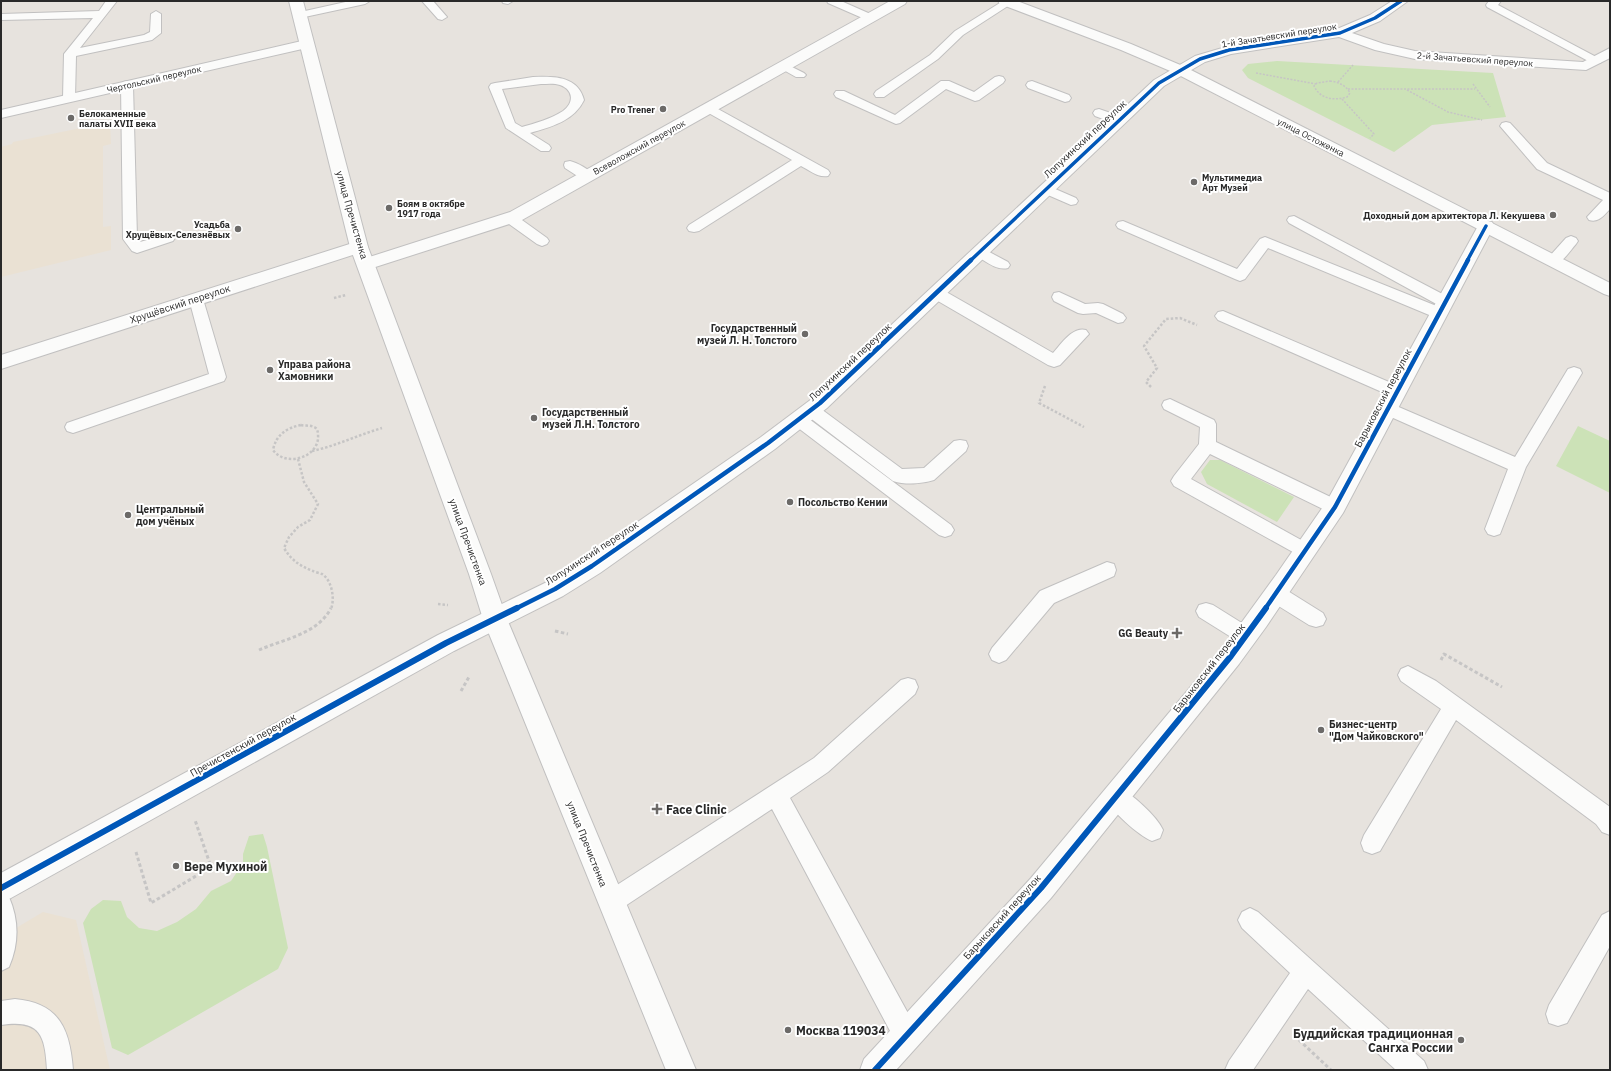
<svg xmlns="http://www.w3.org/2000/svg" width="1611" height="1071" font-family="'IBM Plex Sans',sans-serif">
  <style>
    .education { fill: #eae1d3 }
    .green { fill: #cce2b7 }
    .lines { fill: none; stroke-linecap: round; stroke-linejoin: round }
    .lane-casing { stroke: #c1c0c0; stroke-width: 2 }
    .street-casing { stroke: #c1c0c0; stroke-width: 2 }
    .secondary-casing { stroke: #c1c0c0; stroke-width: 2 }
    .path-far2 { stroke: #c6c5c5; stroke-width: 1.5; stroke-dasharray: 2 1.5; stroke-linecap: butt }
    .path-far1 { stroke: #c6c5c5; stroke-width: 2.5; stroke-dasharray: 2.5 2; stroke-linecap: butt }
    .path { stroke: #c6c5c5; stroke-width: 3; stroke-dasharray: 3.5 2.5; stroke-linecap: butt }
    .lane { fill: #fbfbfa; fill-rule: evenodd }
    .street { fill: #fbfbfa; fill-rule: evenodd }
    .secondary { fill: #fbfbfa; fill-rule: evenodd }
    .cycleway-far2-casing { stroke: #fff; stroke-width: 5 }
    .cycleway-far1-casing { stroke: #fff; stroke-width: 7 }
    .cycleway-casing { stroke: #fff; stroke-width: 8 }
    .cycleway-far2 { stroke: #0057b8; stroke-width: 3.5 }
    .cycleway-far1 { stroke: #0057b8; stroke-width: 4.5 }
    .cycleway { stroke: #0057b8; stroke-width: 6 }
    .poi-dot { fill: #6c6a68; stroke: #fff; stroke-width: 1.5 }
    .labels { text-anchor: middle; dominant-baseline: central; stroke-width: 4; stroke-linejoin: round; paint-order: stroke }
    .far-street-label { font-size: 9px; fill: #292929; stroke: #fff }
    .far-poi-label { font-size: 9px; font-weight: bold; fill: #292929; stroke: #fff; text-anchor: end }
    .street-label { font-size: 10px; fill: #292929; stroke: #fff }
    .poi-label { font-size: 10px; font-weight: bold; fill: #292929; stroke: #fff; text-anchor: start }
    .near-poi-label { font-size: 12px; font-weight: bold; fill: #292929; stroke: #fff; text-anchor: start }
  </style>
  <rect width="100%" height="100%" fill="#e7e3de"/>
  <!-- education -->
  <path class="education" d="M 110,122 L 111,144 L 103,146 L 103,227 L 111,226 L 111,250 L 1,277 L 1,147 L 12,144 L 13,142 Z
    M 43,912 L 76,920 L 110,1070 L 1,1070 L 1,937 Z"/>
  <!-- green -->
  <path class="green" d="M 1277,61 L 1493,73 L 1506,117 L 1432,125 L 1394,152 L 1248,78 L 1242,70 L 1248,64 Z
    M 1578,426 L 1610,441 L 1610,493 L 1556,466 Z
    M 1210,460 L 1220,460 L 1294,497 L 1277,522 L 1207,484 L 1201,472 Z
    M 263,834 L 267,847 L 288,948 L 278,969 L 128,1055 L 112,1048 L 83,923 L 91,909 L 103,900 L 121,901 L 127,917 L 139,928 L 157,931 L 177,922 L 196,909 L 211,891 L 231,881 L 243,863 L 243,854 L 249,836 Z"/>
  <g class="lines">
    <defs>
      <path id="lane" d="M 106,1 L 117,1 L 80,48 L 144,35 L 150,32 L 151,14 L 156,11 L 161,14 L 161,33 L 152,40 L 76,56 L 75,98 L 73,101 L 65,101 L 63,98 L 64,54 L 93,18 L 1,20 L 1,14 L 99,11 Z
        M 350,1 L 370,1 L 365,4 L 300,18 L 295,15 L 296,13 Z
        M 422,1 L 433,1 L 447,17 L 442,20 L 438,19 Z
        M 502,1 L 513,1 L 508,4 L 503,3 Z
        M 827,1 L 841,1 L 875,16 L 876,18 L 875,20 L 867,20 L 828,3 Z
        M 1003,1 L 1014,2 L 963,35 L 938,59 L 884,97 L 876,97 L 874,94 L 876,91 L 930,55 L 955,31 Z
        M 1489,1 L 1501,1 L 1498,5 L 1600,59 L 1602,61 L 1600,63 L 1592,63 L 1487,7 L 1486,5 Z
        M 784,63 L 804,73 L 806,75 L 804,77 L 796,77 L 780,68 L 778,66 L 780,64 Z
        M 999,76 L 1003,77 L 1005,80 L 1003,83 L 979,100 L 975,101 L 946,89 L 900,123 L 896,124 L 836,97 L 834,94 L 836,91 L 844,91 L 895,115 L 941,81 L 949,81 L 974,92 L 995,77 Z
        M 533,77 C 554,76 578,76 584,100 C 574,121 551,127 530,133 L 549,145 L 551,148 L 549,151 L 541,151 L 506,128 L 489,87 L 491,84 L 495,83 ZM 541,84 C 547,84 554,83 560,85 C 574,90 574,103 563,111 C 551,119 536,123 522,127 L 515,123 L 502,89 Z
        M 127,81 L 131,82 L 133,85 L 137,238 L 140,242 L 168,234 L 173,235 L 175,238 L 173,241 L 137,253 L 132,251 L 123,239 L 121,85 L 123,82 Z
        M 1032,81 L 1069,95 L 1071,98 L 1069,101 L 1065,102 L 1028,88 L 1026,85 L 1028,82 Z
        M 709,104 L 828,170 L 830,173 L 828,176 C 818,178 809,170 801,166 L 699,231 L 694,232 L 689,231 L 687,228 L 689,225 L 792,160 L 705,111 L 703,108 L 705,105 Z
        M 1099,109 L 1122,117 L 1124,120 L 1122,123 L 1114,123 L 1095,116 L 1093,113 L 1095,110 Z
        M 1506,122 L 1510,123 L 1547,163 L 1610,193 L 1610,209 C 1604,215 1599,223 1589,220 L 1587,217 L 1603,200 L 1537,169 L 1500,126 L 1502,123 Z
        M 570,161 C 578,163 589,169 594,176 L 592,179 L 582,179 L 565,168 L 564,165 L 565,162 Z
        M 1046,185 L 1076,198 L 1078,201 L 1076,204 L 1071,205 L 1041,192 L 1039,189 L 1041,186 Z
        M 510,214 L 515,215 L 547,238 L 549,241 L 547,244 L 542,246 L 537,244 L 505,221 L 503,218 L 505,215 Z
        M 1294,216 L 1450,298 L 1452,302 L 1450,306 L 1445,307 L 1440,306 L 1289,223 L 1287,220 L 1289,217 Z
        M 1123,221 L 1237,269 L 1260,239 L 1265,237 L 1270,239 L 1444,309 L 1446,313 L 1444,317 L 1439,318 L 1434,317 L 1268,248 L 1245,279 L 1240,281 L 1235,279 L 1118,228 L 1116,225 L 1118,222 Z
        M 1571,236 L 1576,238 L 1578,241 L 1576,244 C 1568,253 1560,268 1548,264 L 1546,261 L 1548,258 L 1566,238 Z
        M 980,247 L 1008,262 L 1010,265 L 1008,268 C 997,271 985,261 975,255 L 973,252 L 975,249 Z
        M 936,288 L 941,289 L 1053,353 C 1061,344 1073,326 1086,330 L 1089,334 L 1060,365 L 1054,367 L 1048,365 L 931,297 L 929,293 L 931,289 Z
        M 1059,292 L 1085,304 L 1098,303 L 1103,304 L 1123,314 L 1126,318 L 1123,322 L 1118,323 L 1096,313 L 1083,314 L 1078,313 L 1054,301 L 1052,297 L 1054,293 Z
        M 196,294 L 201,295 L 203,299 L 226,377 L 224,381 L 79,431 L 73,433 L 67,431 L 65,427 L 67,423 L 209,374 L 189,299 L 191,295 Z
        M 1223,311 L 1403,388 L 1405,392 L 1403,396 L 1397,398 L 1391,396 L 1218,320 L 1215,316 L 1218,312 Z
        M 1574,367 L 1580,369 L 1582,373 L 1526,467 L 1500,534 L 1494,536 L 1488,534 L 1485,529 L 1508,469 L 1382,413 L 1380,409 L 1382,405 L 1388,403 L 1394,405 L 1515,457 L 1568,369 Z
        M 1170,399 L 1214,420 L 1216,424 L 1216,442 L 1341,502 L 1344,507 L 1341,512 L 1335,514 L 1329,512 L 1210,454 L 1191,479 L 1312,546 L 1315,551 L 1312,556 L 1306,559 L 1300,556 L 1174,486 L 1171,481 L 1174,476 L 1199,444 L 1200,427 L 1164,409 L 1162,405 L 1164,401 Z
        M 811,404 L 817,406 L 902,469 L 924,468 L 954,441 L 960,440 L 966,441 L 968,446 L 966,451 L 934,480 C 922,484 905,485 893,481 L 805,414 L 803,410 L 805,406 Z
        M 799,414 L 805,416 L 951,525 L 954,530 L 951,535 L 945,537 L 939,535 L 793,424 L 791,420 L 793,416 Z
        M 1107,562 L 1114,564 L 1116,570 L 1114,576 L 1054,603 L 1006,660 L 999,663 L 992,660 L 989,654 L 992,648 L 1040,591 Z
        M 1276,586 L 1283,588 L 1323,613 L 1326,619 L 1323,625 L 1316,627 L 1309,625 L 1269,600 L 1267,594 L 1269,588 Z
        M 1206,603 L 1213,605 L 1253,630 L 1256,636 L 1253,642 L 1246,645 L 1239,642 L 1199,617 L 1196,611 L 1199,605 Z
        M 1408,666 L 1436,681 L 1610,807 L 1610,835 L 1602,832 L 1596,824 L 1456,720 L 1380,851 L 1372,854 L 1364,851 L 1361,843 L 1364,835 L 1441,709 L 1401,681 L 1398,675 L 1401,669 Z
        M 908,678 L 915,680 L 918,687 L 915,694 L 828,772 L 790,798 L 915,1026 L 918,1035 L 915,1044 L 906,1047 L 897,1044 L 772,809 L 619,910 L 611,913 L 603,910 L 600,902 L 603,894 L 814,758 L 901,680 Z
        M 1116,786 C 1130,792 1157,816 1163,830 L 1160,838 L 1152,841 C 1138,835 1111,811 1105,797 L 1108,789 Z
        M 1,893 L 9,897 C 19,920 19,944 9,967 L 1,971 Z
        M 1250,908 L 1258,912 L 1424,1061 L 1428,1070 L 1396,1070 L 1308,989 L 1253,1070 L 1225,1070 L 1229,1061 L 1290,973 L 1242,928 L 1238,920 L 1242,912 Z
        M 1610,911 L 1610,946 L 1567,1023 L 1558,1026 L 1549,1023 L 1546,1014 L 1549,1005 L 1602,915 Z
        M 15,999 C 60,1003 70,1030 73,1070 L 47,1070 C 45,1036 41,1019 1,1025 L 1,1001 Z"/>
      <path id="street" d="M 890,1 L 907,1 L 905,4 L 522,220 L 366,270 L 360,268 L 357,264 L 360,260 L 510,212 Z
        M 1392,1 L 1408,1 L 1380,21 L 1352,33 L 1384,44 L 1415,51 L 1583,62 L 1610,48 L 1610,58 L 1586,70 L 1415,59 L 1375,50 L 1339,37 L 1231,54 L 1205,62 L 1164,86 L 827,408 L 775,449 L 600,573 L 563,596 L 454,651 L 11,898 L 1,902 L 1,873 L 438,635 L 547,582 L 584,559 L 761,437 L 813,398 L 1154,80 L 1195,56 L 1229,46 L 1337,29 L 1370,15 Z
        M 306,40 L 311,41 L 313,44 L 311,47 L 1,118 L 1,110 Z
        M 1486,221 L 1492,222 L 1494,226 L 1343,513 L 1266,627 L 1239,664 L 1051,898 L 896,1070 L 860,1070 L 864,1059 L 1031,878 L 1223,648 L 1276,575 L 1327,501 L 1478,226 L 1480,222 Z
        M 359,241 L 365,243 L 368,247 L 365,251 L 1,369 L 1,355 Z"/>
      <path id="secondary" d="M 289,1 L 303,1 L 368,247 L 491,574 L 507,619 L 696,1070 L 666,1070 L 483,619 L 469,574 L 350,247 Z
        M 998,1 L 1017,1 L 1131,44 L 1185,67 L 1610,283 L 1610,296 L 1604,294 L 1175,73 L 1121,50 L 1000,4 Z"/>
    </defs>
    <!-- lane casing -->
    <use href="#lane" class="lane-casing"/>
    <!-- street casing -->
    <use href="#street" class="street-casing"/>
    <!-- secondary casing -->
    <use href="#secondary" class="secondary-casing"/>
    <!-- path-far2 -->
    <path class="path-far2" d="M 1256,73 L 1316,84
      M 1330,81 C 1338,82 1346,85 1350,93 L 1347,97 C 1334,101 1320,99 1314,86 L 1317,83 Z
      M 1338,82 L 1353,65
      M 1473,84 L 1490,107
      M 1348,89 L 1475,89
      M 1407,90 L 1448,112 L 1482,120
      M 1342,99 L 1374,134 L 1370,138"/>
    <!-- path-far1 -->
    <path class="path-far1" d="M 334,298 L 346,295
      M 1045,386 L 1039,403 L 1084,427
      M 1151,387 L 1146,382 L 1157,368 L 1144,346 L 1166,319 L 1180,318 L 1197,325
      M 301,425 C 305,426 310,425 314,427 C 317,428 318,431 318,435 C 320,457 286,468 273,450 C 276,435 286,428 301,425 Z
      M 312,451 C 336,446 358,435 382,428
      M 298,459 L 304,482 L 318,504 L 310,520 L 298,527 L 289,537 L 284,548 C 291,560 300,566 313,571 C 315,572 319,573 322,574 C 332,580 335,599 331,609
      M 438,604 L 448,605"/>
    <!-- path -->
    <path class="path" d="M 555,631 L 568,634
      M 259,650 C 284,639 318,634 331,608
      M 1441,660 L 1444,654 L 1502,687
      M 461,691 L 469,677
      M 136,852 L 151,903 L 211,867 L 195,820
      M 1299,1040 L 1331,1070"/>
    <!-- lane -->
    <use href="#lane" class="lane"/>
    <!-- street -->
    <use href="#street" class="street"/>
    <!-- secondary -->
    <use href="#secondary" class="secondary"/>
    <defs>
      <path id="cycleway-far2" d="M 970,261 L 1159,83 L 1200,59 L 1229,50 L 1340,33 L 1375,18 L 1401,1
        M 1467,261 L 1486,226"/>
      <path id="cycleway-far1" d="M 515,609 L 555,589 L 592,566 L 768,443 L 820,403 L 971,260
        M 1265,609 L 1335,507 L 1468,260"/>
      <path id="cycleway" d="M 1,888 L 446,643 L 517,608
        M 875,1070 L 1041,888 L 1231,656 L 1266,608"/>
    </defs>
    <!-- cycleway-far2 casing -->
    <use href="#cycleway-far2" class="cycleway-far2-casing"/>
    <!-- cycleway-far1 casing -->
    <use href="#cycleway-far1" class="cycleway-far1-casing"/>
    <!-- cycleway casing -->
    <use href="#cycleway" class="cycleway-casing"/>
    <!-- cycleway-far2 -->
    <use href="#cycleway-far2" class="cycleway-far2"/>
    <!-- cycleway-far1 -->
    <use href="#cycleway-far1" class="cycleway-far1"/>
    <!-- cycleway -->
    <use href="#cycleway" class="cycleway"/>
  </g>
  <!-- markers -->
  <g class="poi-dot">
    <circle cx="663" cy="109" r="4"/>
    <circle cx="71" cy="118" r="4"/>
    <circle cx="1194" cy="182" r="4"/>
    <circle cx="389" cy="208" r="4"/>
    <circle cx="1553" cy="215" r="4"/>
    <circle cx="238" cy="229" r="4"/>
    <circle cx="805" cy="334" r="4"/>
    <circle cx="270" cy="370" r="4"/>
    <circle cx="534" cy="418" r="4"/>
    <circle cx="790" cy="502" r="4"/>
    <circle cx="128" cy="515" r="4"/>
    <path d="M1175 627h4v4h4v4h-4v4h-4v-4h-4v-4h4z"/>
    <circle cx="1321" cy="730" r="4"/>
    <path d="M655 803h4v4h4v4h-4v4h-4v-4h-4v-4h4z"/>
    <circle cx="176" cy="866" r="4"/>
    <circle cx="788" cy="1030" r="4"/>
    <circle cx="1461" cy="1040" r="4"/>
  </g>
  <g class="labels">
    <!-- far-street labels -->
    <g class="far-street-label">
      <text transform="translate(1279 35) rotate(-9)">1-й Зачатьевский переулок</text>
      <text transform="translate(1475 59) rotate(4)">2-й Зачатьевский переулок</text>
      <text transform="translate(154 79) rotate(-13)">Чертольский переулок</text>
      <text transform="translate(1311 137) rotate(27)">улица Остоженка</text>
      <text transform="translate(639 147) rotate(-29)">Всеволожский переулок</text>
    </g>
    <!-- far-poi labels -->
    <g class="far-poi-label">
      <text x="655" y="109">Pro Trener</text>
      <text x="79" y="113" text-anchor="start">Белокаменные<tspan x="79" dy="10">палаты XVII века</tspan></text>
      <text x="1202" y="177" text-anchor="start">Мультимедиа<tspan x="1202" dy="10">Арт Музей</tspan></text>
      <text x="397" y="203" text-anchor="start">Боям в октябре<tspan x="397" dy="10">1917 года</tspan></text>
      <text x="1545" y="215">Доходный дом архитектора Л. Кекушева</text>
      <text x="230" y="224">Усадьба<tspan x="230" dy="10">Хрущёвых-Селезнёвых</tspan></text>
    </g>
    <!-- street labels -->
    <g class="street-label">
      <text transform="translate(1085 139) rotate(-43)">Лопухинский переулок</text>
      <text transform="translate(352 215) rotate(74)">улица Пречистенка</text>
      <text transform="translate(180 304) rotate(-18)">Хрущёвский переулок</text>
      <text transform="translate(850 362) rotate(-43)">Лопухинский переулок</text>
      <text transform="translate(1383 398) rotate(-62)">Барыковский переулок</text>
      <text transform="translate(468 542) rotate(70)">улица Пречистенка</text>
      <text transform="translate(592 553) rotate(-33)">Лопухинский переулок</text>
      <text transform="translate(1209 668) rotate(-52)">Барыковский переулок</text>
      <text transform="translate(243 745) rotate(-29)">Пречистенский переулок</text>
      <text transform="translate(587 844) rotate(68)">улица Пречистенка</text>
      <text transform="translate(1002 917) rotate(-48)">Барыковский переулок</text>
    </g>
    <!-- poi labels -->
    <g class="poi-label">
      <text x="797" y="328" text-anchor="end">Государственный<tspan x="797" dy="12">музей Л. Н. Толстого</tspan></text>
      <text x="278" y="364">Управа района<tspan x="278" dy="12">Хамовники</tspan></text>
      <text x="542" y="412">Государственный<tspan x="542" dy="12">музей Л.Н. Толстого</tspan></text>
      <text x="798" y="502">Посольство Кении</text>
      <text x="136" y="509">Центральный<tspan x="136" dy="12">дом учёных</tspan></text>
      <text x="1168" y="633" text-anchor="end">GG Beauty</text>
      <text x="1329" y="724">Бизнес-центр<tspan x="1329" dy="12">"Дом Чайковского"</tspan></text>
    </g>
    <!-- near-poi labels -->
    <g class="near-poi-label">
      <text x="666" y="809">Face Clinic</text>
      <text x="184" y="866">Вере Мухиной</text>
      <text x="796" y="1030">Москва 119034</text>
      <text x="1453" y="1033" text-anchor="end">Буддийская традиционная<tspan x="1453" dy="14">Сангха России</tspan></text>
    </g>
  </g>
  <!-- border -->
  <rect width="1611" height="1071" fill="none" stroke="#292929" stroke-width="4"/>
</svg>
